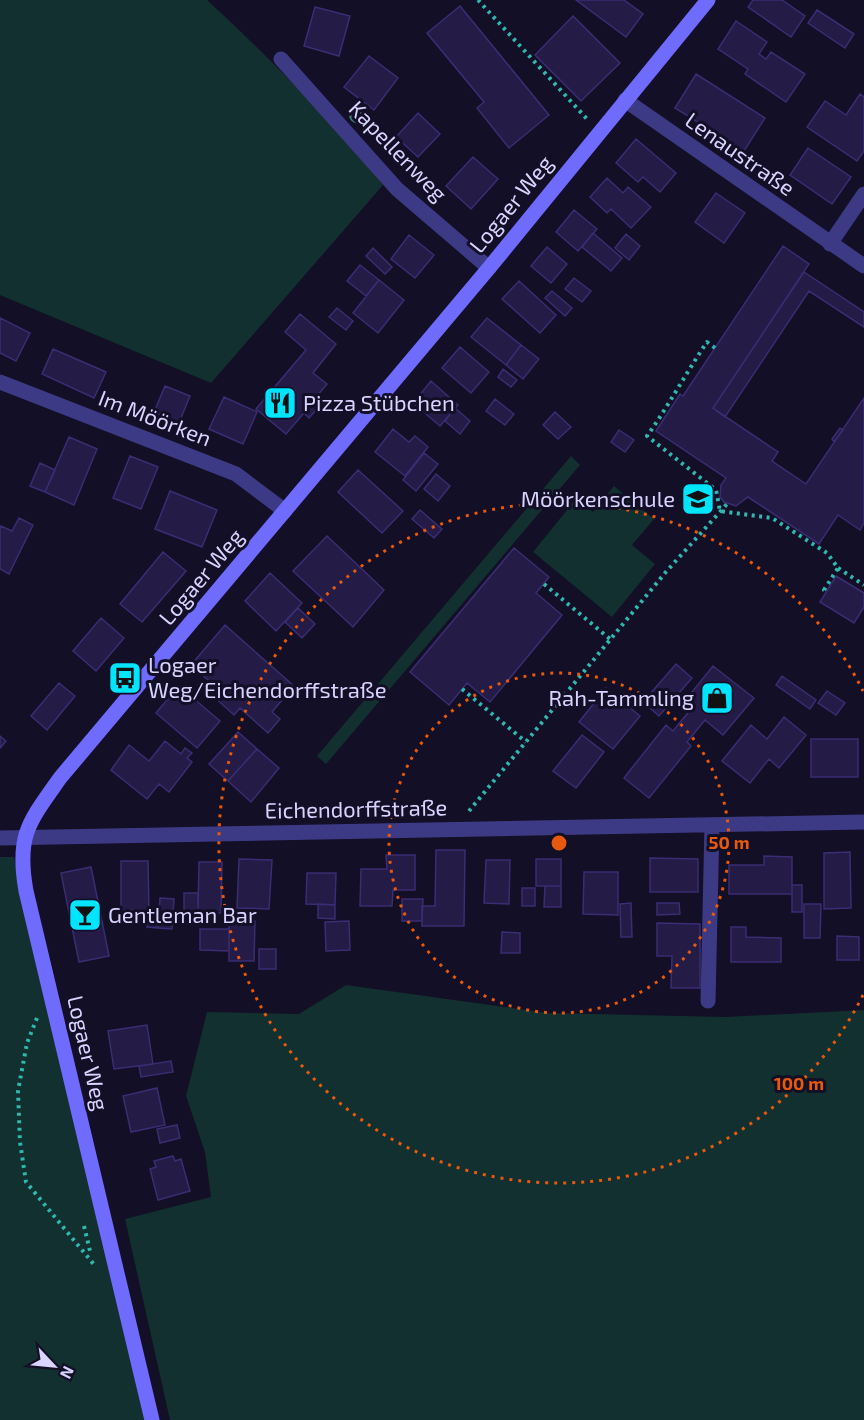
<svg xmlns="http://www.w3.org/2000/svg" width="864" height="1420" viewBox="0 0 864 1420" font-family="'Exo 2',sans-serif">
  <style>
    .green { fill: #12302f }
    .building { fill: #241b47; stroke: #3b2d73; stroke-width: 1.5 }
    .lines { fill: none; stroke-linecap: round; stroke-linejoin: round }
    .path { stroke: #2fb8b0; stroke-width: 4; stroke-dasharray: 3 4.5; stroke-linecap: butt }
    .street { stroke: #3d3a85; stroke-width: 15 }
    .secondary { stroke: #6f6bff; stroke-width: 15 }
    .tree { fill: #3d827b }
    .ring { fill: none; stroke: #e8590c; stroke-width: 3; stroke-dasharray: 3 6 }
    .labels { text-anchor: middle; stroke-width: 6; stroke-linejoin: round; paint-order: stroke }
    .street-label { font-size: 22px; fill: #d9d4ff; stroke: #130f26 }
    .poi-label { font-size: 22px; fill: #d9d4ff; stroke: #130f26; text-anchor: start }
    .centre { fill: #e8590c; stroke: #130f26; stroke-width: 3 }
    .ring-label { font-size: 18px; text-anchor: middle; font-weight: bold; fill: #e8590c; stroke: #130f26; stroke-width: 6; stroke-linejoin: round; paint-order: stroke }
  </style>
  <rect width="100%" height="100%" fill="#130f26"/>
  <path class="green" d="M0,0H207C270,58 329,118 383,185L211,383L0,295Z
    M571,456L580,465L326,764L317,756Z
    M614,486L654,519L632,545L655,564L612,617L533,552L576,499L593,512Z
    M0,857H14L145,1420H0Z
    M346,985L548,1013L725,1017L864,1010V1420H170L125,1219L211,1197L205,1152L186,1096L207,1012L299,1014Z"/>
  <path class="building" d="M576,0H624L643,14L626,37Z
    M753,0H782L805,16L791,37L748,7Z
    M460,6L549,115L509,148L477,108L484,102L427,33Z
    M315,7L350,16L339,56L304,46Z
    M817,10L854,34L845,48L808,23Z
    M573,16L620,63L581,101L535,55Z
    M736,21L767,42L759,54L766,59L771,52L805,74L786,102L745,74L748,69L718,49Z
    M369,56L398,78L374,110L344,87Z
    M696,74L765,118L744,151L675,108Z
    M860,94L864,97V151L857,161L807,127L825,101L846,115Z
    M418,113L440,134L418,157L396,137Z
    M636,139L676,173L660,192L643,177L638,182L616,163Z
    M808,148L851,177L832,204L790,175Z
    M473,157L498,179L471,209L446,186Z
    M607,178L623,193L628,187L651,207L631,228L611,209L607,213L590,197Z
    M716,193L745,213L724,243L695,222Z
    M574,210L597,229L578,251L556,232Z
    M593,233L622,258L611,271L582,247Z
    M626,234L640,246L629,260L615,248Z
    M409,235L434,255L415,278L391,259Z
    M783,246L809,264L713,408L778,452L772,461L806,484L864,398V523L860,530L838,515L819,544L748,497L736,506L724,502L720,497L721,485L726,478L656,431L680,394L683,396Z
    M547,247L567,264L551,283L531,266Z
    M373,248L392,267L385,274L366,256Z
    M360,265L379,280L366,296L347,281Z
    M804,272L864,312V327L809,291L725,417L713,408Z
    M574,278L591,291L582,302L565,289Z
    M379,280L404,300L378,333L353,313Z
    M519,281L556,315L540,333L502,299Z
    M552,291L572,308L565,316L545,298Z
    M337,308L353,321L346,330L329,317Z
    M300,314L336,344L313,373L327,384L311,403L317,409L309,418L304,413L286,434L256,409L306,350L285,332Z
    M0,318L30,333L16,361L0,353Z
    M487,318L521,345L506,365L471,337Z
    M521,345L539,359L523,379L506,365Z
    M460,347L489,372L471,393L442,368Z
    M53,349L106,372L94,398L42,374Z
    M503,369L517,380L511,387L498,377Z
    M431,381L458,405L440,426L413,403Z
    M165,386L190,396L179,423L154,412Z
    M224,397L257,412L243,444L209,429Z
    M495,399L514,414L505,425L486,411Z
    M455,408L470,421L460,434L445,421Z
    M555,412L571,427L558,439L543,425Z
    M840,428L843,430L834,442L832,439Z
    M393,429L409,442L415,436L428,447L405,476L375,452Z
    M619,430L634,440L625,452L611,442Z
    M69,437L97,449L74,505L45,492Z
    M424,453L438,464L416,491L403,480Z
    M130,456L158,467L141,509L113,498Z
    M40,463L55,470L45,492L30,486Z
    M358,470L403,511L382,533L338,492Z
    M436,474L450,486L438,501L424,489Z
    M170,491L217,510L202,547L155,529Z
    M420,510L442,529L434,538L412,519Z
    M19,518L33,525L9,574L0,569V529L1,526L12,531Z
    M327,536L384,590L353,627L293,571Z
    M514,548L549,577L536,593L562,615L490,702L467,683L449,705L410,672Z
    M163,552L186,571L142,622L120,604Z
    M270,573L302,603L276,631L245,601Z
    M836,576L864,593V607L854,623L820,602Z
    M298,608L315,624L302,638L285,622Z
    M101,618L124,638L96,671L73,651Z
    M225,625L294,686L272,712L280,719L268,733L240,708L234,715L211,694L216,687L191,665Z
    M676,664L692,678L659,716L643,702Z
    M713,666L754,698L723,735L705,720L687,742L691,746L649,798L624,778L666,725L673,731L691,709L684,702Z
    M782,676L816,700L810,709L776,685Z
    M59,683L75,696L47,730L31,716Z
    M179,686L220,721L197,748L156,713Z
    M606,688L640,716L613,749L579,722Z
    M827,691L845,703L836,715L818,703Z
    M784,717L806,735L779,768L769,759L750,783L722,761L751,725L767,739Z
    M238,732L257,749L228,781L209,764Z
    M582,735L604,752L576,788L553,771Z
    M0,736L6,741L0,748Z
    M811,739H858V777H811Z
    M165,741L181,754L185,748L192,753L187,758L192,762L169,792L159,784L147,799L111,770L129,745L149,761Z
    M257,749L279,768L251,802L228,781Z
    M436,850H465L464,926H422V906H435Z
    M850,852L851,908L824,909V853Z
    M386,855H415V890H393L392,906H360L361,869H387Z
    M764,856L792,857V894H729V865H764Z
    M650,858L698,859V892H650Z
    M239,859L272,860L269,909L237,908Z
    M536,859H561V886H536Z
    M486,860H510L509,904L484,903Z
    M121,861H148L149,910H121Z
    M199,862H222L221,913L198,912Z
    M91,867L109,956L79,962L61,873Z
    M584,872H618V915L583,914Z
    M307,873H336L335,905L306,904Z
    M792,885H802V912H792Z
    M545,886H561V907H544Z
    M522,888H535V906H522Z
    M184,893H198V912H184Z
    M160,898L174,899L172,929L158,928Z
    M402,899H423L422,921H402Z
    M631,903L632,937H621L620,904Z
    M657,903H679L680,914L657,915Z
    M318,904L335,905V919L318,918Z
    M804,904H821L820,938H804Z
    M149,910L159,911L158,928L147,927Z
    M229,921H255L254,961H229Z
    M349,921L350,950L326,951L325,922Z
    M657,923L700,924V988H671L672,956H657Z
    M731,927H746V937L781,938V962H731Z
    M200,929H229V951L200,950Z
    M502,932L520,933V953H501Z
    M837,936L859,937V960H837Z
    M259,949H276V969H259Z
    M147,1025L153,1064L114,1069L108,1031Z
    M171,1061L173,1072L141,1077L139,1066Z
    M157,1088L165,1125L131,1132L123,1096Z
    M177,1125L180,1138L160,1143L157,1129Z
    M173,1156L175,1161L181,1159L190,1191L158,1200L150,1169L156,1167L154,1161Z"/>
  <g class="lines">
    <path class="path" d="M478,0L587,119
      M715,348L707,342C686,373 669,405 647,436L716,490L720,511L772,518L827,553L838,568L824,590L826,591
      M838,568L864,585
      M544,584L610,639
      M462,689L526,742
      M469,811L665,573L727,504
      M37,1018L27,1043L18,1091L20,1142L26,1182L96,1267
      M84,1226L90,1251"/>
    <path class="street" d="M281,59L397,189L489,268
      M625,100L864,266
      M830,244L864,194
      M0,382L236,474L285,511
      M0,838L864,822
      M708,1001L712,825"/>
    <path class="secondary" d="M152,1420L26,891C16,835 29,822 60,778L489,268L708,0"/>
  </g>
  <circle class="tree" cx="357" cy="115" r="8"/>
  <g class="ring">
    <circle cx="559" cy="843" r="170"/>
    <path d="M863 995A340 340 0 1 1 863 691"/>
  </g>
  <defs>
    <g id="restaurant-square" transform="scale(1.725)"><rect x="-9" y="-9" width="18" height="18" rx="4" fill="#00e5ff" stroke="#130f26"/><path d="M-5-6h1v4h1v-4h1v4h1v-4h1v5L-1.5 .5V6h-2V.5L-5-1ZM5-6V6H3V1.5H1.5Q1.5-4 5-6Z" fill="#111"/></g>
    <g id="school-square" transform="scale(1.725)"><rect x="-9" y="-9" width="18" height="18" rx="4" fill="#00e5ff" stroke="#130f26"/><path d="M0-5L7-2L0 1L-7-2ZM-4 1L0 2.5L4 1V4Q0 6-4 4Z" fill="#111"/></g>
    <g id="bus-square" transform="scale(1.725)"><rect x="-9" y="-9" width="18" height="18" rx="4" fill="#00e5ff" stroke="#130f26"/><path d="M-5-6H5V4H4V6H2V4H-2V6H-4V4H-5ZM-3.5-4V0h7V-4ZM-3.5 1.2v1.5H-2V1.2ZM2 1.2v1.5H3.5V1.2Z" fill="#111"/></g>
    <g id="shop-square" transform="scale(1.725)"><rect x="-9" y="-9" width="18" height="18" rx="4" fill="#00e5ff" stroke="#130f26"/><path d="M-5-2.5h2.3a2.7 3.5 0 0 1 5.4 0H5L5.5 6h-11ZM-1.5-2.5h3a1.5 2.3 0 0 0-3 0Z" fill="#111"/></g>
    <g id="bar-square" transform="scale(1.725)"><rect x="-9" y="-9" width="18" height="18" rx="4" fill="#00e5ff" stroke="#130f26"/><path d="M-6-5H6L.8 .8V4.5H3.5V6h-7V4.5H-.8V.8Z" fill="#111"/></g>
  </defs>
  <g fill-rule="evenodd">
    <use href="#restaurant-square" x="280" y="403"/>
    <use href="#school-square" x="698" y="499"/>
    <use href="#bus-square" x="125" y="678"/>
    <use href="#shop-square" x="717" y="698"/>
    <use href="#bar-square" x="85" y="915"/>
  </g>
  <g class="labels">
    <g class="street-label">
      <text transform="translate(398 151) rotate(46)" y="8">Kapellenweg</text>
      <text transform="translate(740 154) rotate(35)" y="8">Lenaustraße</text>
      <text transform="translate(511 204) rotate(-51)" y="8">Logaer Weg</text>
      <text transform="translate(155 418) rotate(21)" y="8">Im Möörken</text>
      <text transform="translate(201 577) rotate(-50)" y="8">Logaer Weg</text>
      <text transform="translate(356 809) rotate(-1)" y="8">Eichendorffstraße</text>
      <text transform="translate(88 1053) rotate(77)" y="8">Logaer Weg</text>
    </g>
    <g class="poi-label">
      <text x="303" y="411">Pizza Stübchen</text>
      <text x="675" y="507" text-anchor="end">Möörkenschule</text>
      <text x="148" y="673">Logaer<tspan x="148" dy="25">Weg/Eichendorffstraße</tspan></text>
      <text x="694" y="706" text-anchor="end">Rah-Tammling</text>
      <text x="108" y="923">Gentleman Bar</text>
    </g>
  </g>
  <circle cx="559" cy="843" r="9" class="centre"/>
  <g class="ring-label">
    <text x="729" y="849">50 m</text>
    <text x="799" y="1090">100 m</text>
  </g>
  <g transform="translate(54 1366) rotate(116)" stroke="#130f26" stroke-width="4.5" paint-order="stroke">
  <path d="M0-4.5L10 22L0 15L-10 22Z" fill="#d9d4ff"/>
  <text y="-9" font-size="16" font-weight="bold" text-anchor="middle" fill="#d9d4ff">N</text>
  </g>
</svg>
